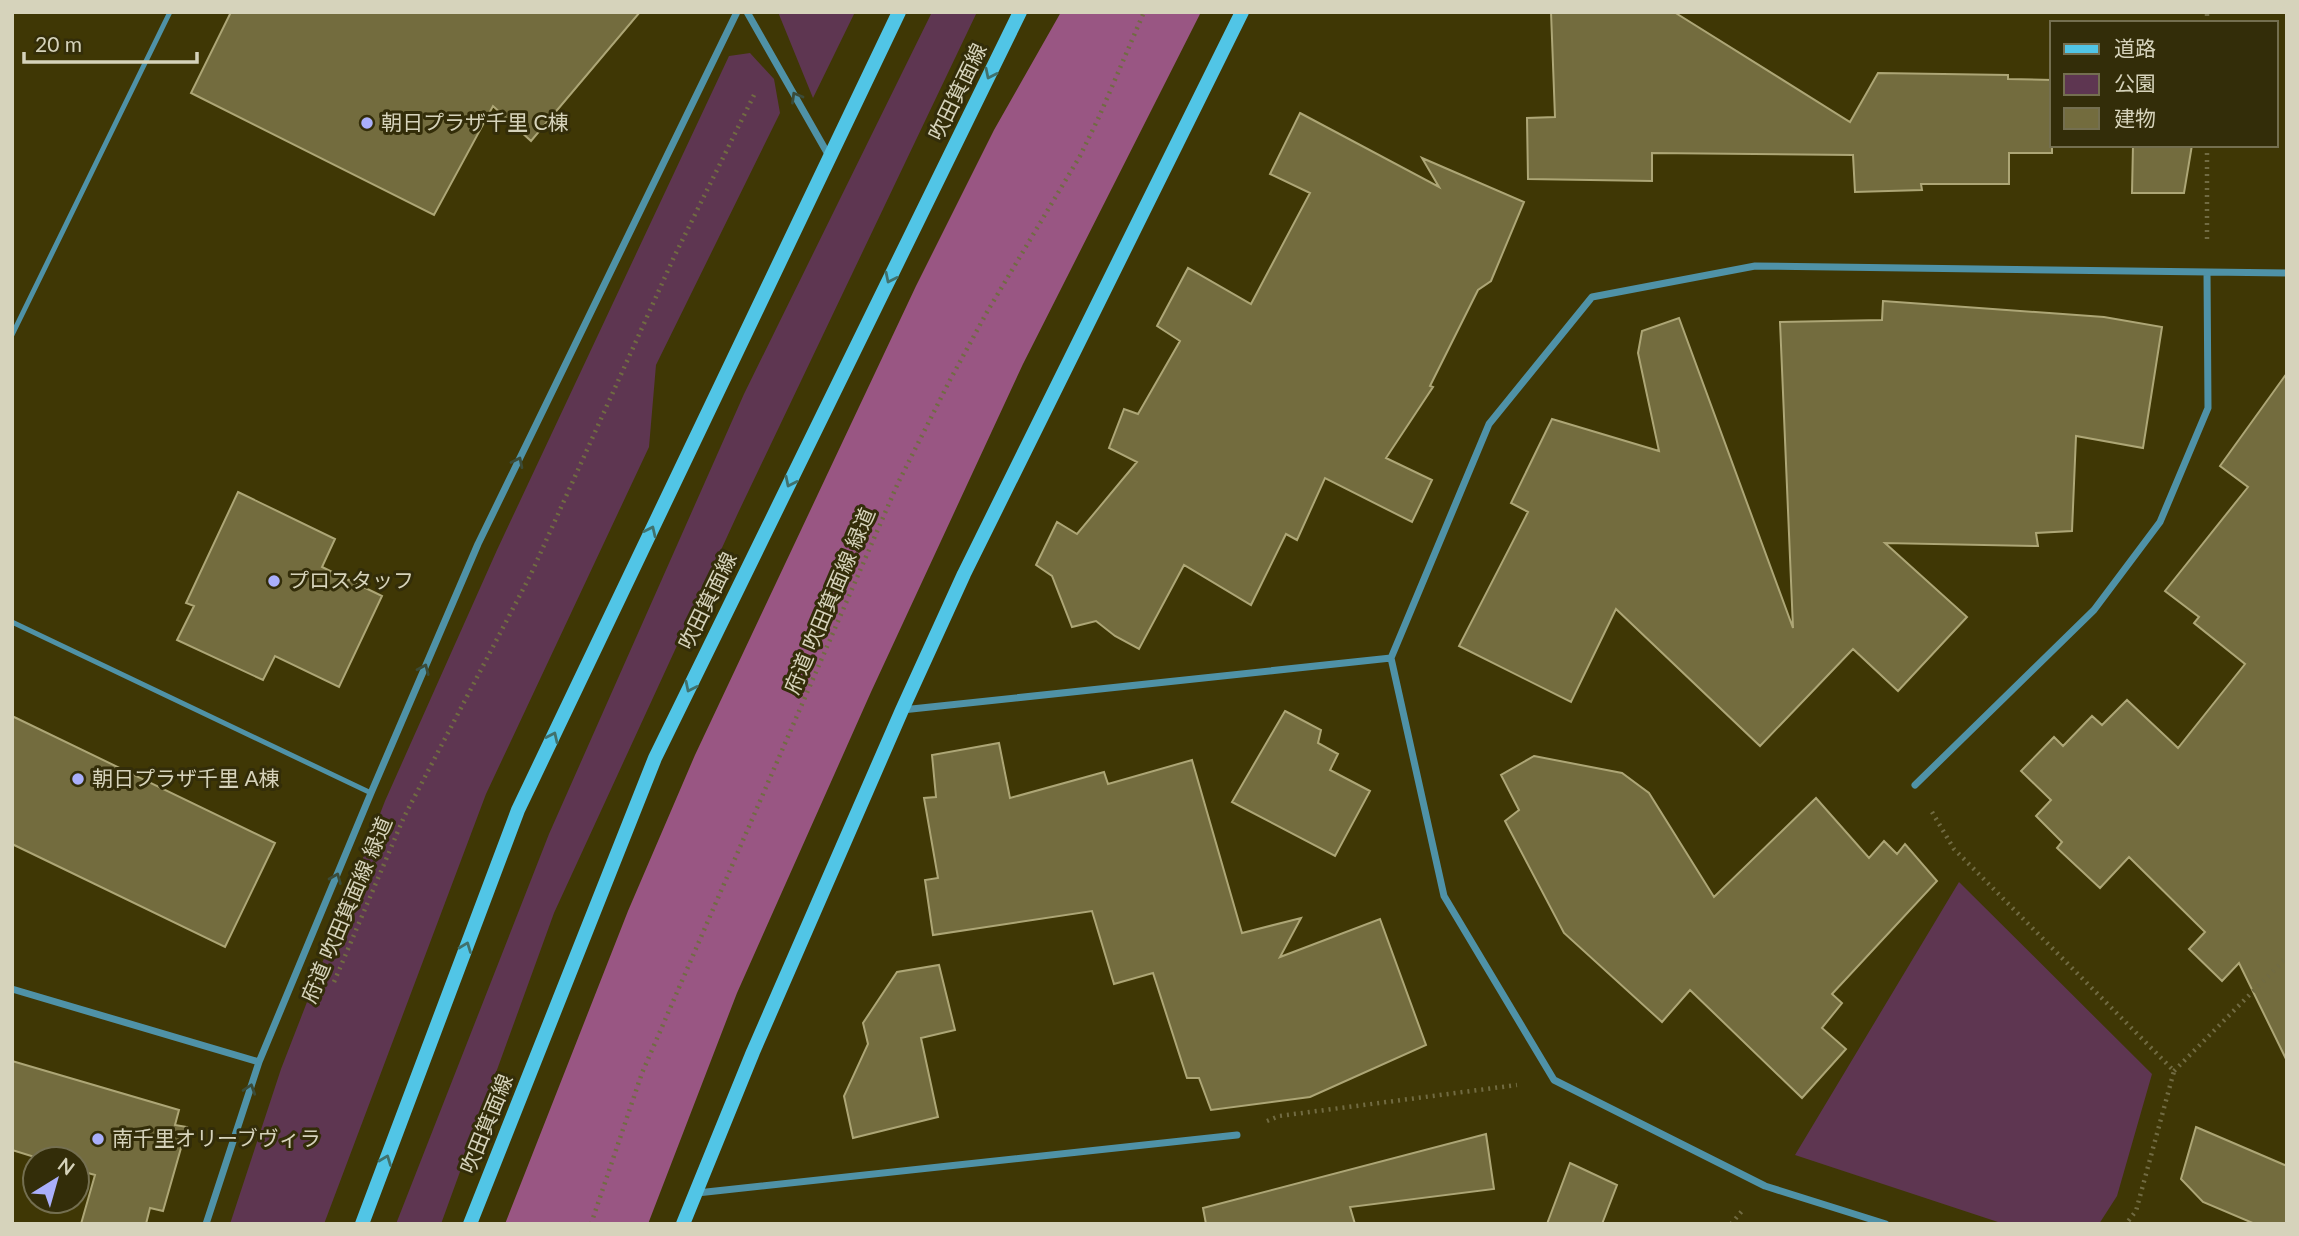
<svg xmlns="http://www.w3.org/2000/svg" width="2299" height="1236" viewBox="0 0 2299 1236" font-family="Lato,'Noto Sans JP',sans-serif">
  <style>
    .green { fill: #5e3651 }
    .forest { fill: #995683 }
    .building { fill: #736c3e; stroke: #ada676; stroke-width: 2 }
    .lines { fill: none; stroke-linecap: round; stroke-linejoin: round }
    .path { stroke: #716b42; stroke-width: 4.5; stroke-dasharray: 2 5; stroke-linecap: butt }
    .lane { stroke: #4f92a7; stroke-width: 5 }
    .street { stroke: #4f92a7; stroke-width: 7 }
    .secondary { stroke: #51c5e6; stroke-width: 14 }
    .oneway { stroke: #40716c }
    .oneway2 { stroke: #3b4b38 }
    .poi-dot { fill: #aaaffb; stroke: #332d09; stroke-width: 2.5 }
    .labels { text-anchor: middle; stroke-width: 6; stroke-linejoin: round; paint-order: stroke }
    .street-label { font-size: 21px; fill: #d6d3bb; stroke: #332d09 }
    .poi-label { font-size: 21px; fill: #d6d3bb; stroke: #332d09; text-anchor: start }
  </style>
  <rect width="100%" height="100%" fill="#3f3705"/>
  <path class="green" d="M778,12H855L813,98Z
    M932,12H977L738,513L554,913L441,1224H396L549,834L744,394Z
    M750,53L774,79L780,113L656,365L649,447L486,794L324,1224H230L281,1069L385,801L497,550L729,56Z
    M1959,882L2152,1074L2117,1196L2099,1224H2004L1795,1155Z"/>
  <path class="forest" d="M1061,12H1201L1023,364L871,692L737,993L648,1224H505L628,911L695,755L916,286L994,130Z"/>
  <path class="building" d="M231,12H640L531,141L493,106L434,215L191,93Z
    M1551,12H1674L1850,122L1878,73L2008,75V79L2052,80V153H2009V184H1921L1922,190L1855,192L1853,155L1652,153V181L1528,179L1527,118L1555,117Z
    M1300,113L1439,187L1422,158L1524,202L1491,281L1478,290L1430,386L1433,387L1386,458L1432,480L1412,522L1325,478L1297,540L1286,534L1251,605L1184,565L1139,649L1115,636L1096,621L1072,627L1052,576L1036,565L1057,522L1077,534L1137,462L1109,448L1124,409L1138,414L1180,341L1157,326L1188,268L1251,304L1310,193L1270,174Z
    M2133,145H2192L2184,193H2132Z
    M1883,301L2104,317L2162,327L2143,448L2076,436L2072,531L2036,533L2038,546L1885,543L1967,617L1898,691L1853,649L1760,746L1616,609L1571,702L1459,646L1528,512L1511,503L1552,419L1659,451L1638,353L1642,331L1679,318L1793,628L1780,322L1882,320Z
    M2287,373V1061L2239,963L2222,981L2189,949L2205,932L2129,857L2100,888L2057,848L2062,842L2036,816L2051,800L2021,771L2054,737L2063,746L2092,716L2102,725L2127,700L2178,748L2245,664L2194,623L2199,617L2165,591L2248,487L2220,466Z
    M238,492L335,539L322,567L382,596L339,687L275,656L263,680L177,640L194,606L186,603Z
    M1285,711L1321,730L1318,743L1338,754L1330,770L1370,791L1335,856L1232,802Z
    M12,716L275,843L225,947L12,844Z
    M999,743L1010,798L1104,772L1108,784L1192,760L1242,933L1301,918L1280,957L1380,919L1426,1045L1310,1097L1211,1110L1199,1078H1187L1153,973L1114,984L1092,911L933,935L925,880L938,878L924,798L936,797L932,755Z
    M1534,756L1622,773L1649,793L1714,897L1816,798L1869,858L1884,841L1897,854L1905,844L1937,881L1832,994L1842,1003L1822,1028L1846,1049L1802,1098L1690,990L1662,1022L1564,933L1505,821L1519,810L1501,775Z
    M939,965L955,1030L921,1038L938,1117L853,1138L844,1096L868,1044L863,1023L897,972Z
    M12,1061L179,1110L175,1125L187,1127L163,1211L150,1208L146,1224H81L95,1175L77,1170V1159H41L12,1150Z
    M2196,1127L2287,1166V1224H2255L2203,1202L2181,1179Z
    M1486,1134L1494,1189L1350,1207L1355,1224H1206L1203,1208Z
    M1570,1163L1617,1185L1602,1224H1547Z"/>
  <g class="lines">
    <path class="path" d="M2207,23V12
      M2207,239V145
      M1932,812L1954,849L2174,1071L2136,1211L2126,1224
      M334,982L404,817L531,574L674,257L754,95
      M2174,1071L2287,957
      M1267,1121L1279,1116L1517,1085
      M591,1224L642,1073L898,483L950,380L987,312L1080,156L1099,117L1144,12
      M1731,1224L1742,1211"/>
    <path class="lane" d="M12,335L170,12
      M12,622L371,793"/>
    <path class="street" d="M747,12L829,156
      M902,710L1391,658
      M1915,785L2094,610L2160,522L2208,408L2207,272
      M12,989L259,1062
      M697,1193L1237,1135
      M206,1224L259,1062L371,793L478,544L737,12
      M1886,1224L1765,1186L1554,1080L1444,896L1391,658L1489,424L1592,297L1755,266L2287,273"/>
    <path class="secondary" d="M362,1224L518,810L899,12
      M470,1224L655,758L1020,12
      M683,1224L753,1052L902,710L964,574L1242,12"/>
  </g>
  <defs><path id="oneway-chevron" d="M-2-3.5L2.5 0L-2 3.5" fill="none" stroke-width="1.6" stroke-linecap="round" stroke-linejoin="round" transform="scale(1.75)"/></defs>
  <g class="oneway">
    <use href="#oneway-chevron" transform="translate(990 74) rotate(116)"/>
    <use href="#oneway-chevron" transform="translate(890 278) rotate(116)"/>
    <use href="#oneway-chevron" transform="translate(790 482) rotate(116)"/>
    <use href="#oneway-chevron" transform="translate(651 531) rotate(-65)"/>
    <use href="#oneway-chevron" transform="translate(690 687) rotate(116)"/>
    <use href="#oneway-chevron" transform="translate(553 737) rotate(-65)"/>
    <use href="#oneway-chevron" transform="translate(466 947) rotate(-69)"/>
    <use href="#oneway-chevron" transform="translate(386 1160) rotate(-69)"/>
  </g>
  <g class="oneway2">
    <use href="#oneway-chevron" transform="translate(796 97) rotate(-120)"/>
    <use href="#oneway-chevron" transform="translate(518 462) rotate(-64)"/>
    <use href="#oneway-chevron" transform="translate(424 669) rotate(-67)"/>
    <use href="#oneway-chevron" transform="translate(336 878) rotate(-68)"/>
    <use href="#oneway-chevron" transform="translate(250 1089) rotate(-72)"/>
  </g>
  <g class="poi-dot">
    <circle cx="367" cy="123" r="7"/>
    <circle cx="274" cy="581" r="7"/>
    <circle cx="78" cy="779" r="7"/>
    <circle cx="98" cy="1139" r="7"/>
  </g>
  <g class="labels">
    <g class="street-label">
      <text transform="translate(958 92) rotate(-64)" y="7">吹田箕面線</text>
      <text transform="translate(708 601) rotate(-64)" y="7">吹田箕面線</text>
      <text transform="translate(830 601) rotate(-67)" y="7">府道 吹田箕面線 緑道</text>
      <text transform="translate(347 910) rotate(-67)" y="7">府道 吹田箕面線 緑道</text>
      <text transform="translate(487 1124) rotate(-68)" y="7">吹田箕面線</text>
    </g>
    <g class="poi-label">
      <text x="381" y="130">朝日プラザ千里 C棟</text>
      <text x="288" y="588">プロスタッフ</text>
      <text x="92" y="786">朝日プラザ千里 A棟</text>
      <text x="112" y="1146">南千里オリーブヴィラ</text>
    </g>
  </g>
  <rect width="2299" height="1236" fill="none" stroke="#d6d3bb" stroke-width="28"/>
  <rect x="2050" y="21" width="228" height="126" fill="#332d09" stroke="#746f50" stroke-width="2"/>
  <rect x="2064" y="44" width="35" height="10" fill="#51c5e6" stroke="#746f50" stroke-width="2"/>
  <text x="2114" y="56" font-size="21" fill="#d6d3bb">道路</text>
  <rect x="2064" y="74" width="35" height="21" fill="#5e3651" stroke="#746f50" stroke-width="2"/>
  <text x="2114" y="91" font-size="21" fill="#d6d3bb">公園</text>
  <rect x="2064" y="108" width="35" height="21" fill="#736c3e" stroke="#746f50" stroke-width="2"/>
  <text x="2114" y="126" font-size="21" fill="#d6d3bb">建物</text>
  <g transform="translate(56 1180) rotate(37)"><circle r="33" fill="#332d09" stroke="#746f50" stroke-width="2"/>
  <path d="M0-5L12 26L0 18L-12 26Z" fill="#aaaffb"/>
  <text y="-10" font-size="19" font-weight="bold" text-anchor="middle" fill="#d6d3bb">N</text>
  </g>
  <path d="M24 52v10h173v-10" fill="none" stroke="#d6d3bb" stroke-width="3.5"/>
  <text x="35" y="52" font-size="21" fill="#d6d3bb" stroke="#332d09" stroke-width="5" paint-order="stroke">20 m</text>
</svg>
